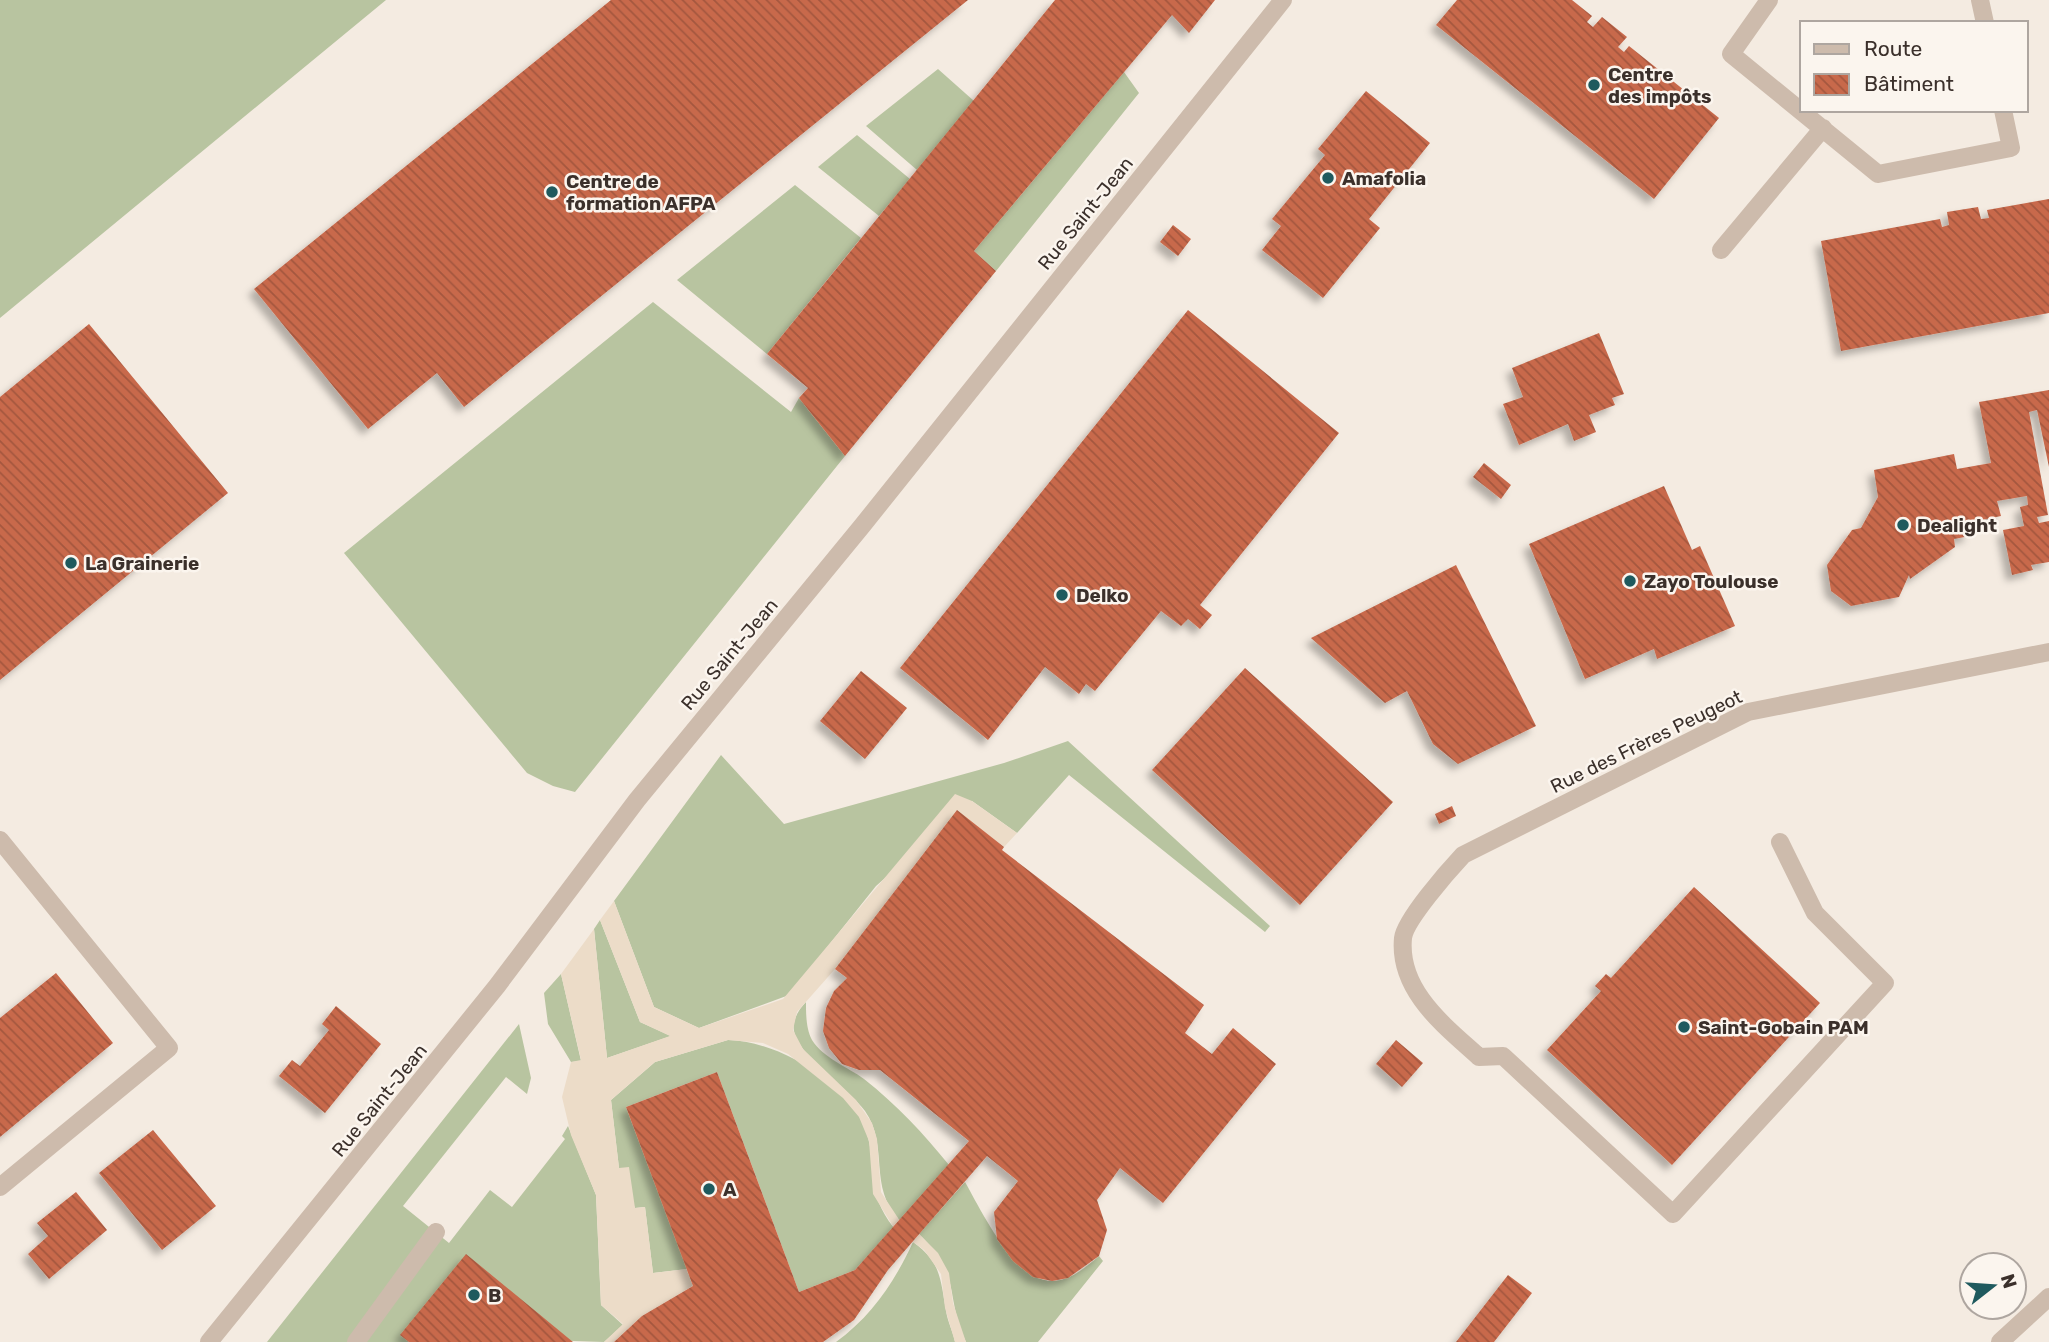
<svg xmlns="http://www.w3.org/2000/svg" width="2049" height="1342" viewBox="0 0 2049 1342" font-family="Rubik,sans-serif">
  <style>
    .grass { fill: #b8c4a0 }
    .plaza { fill: #ecdcc8 }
    .building { fill: url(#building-back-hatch); filter: url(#shadow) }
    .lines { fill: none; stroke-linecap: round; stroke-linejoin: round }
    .minor { stroke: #cdbbac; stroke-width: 18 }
    .poi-dot { fill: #1f5a5e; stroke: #fbf5ee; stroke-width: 2.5 }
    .labels { text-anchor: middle; stroke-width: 5; stroke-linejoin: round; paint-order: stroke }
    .poi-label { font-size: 19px; font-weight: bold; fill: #3b302b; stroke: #fbf5ee; text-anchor: start }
    .street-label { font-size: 19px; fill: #3b302b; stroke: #fbf5ee }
  </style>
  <defs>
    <pattern id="building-back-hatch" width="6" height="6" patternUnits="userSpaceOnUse" patternTransform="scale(1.75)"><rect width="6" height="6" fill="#c8694b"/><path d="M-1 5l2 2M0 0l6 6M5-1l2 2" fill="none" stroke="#a4573f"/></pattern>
    <filter id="shadow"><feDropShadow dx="-6" dy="6" stdDeviation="3.5" flood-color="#0004"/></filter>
  </defs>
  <rect width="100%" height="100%" fill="#f4ebe1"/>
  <path class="grass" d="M0,0H386L0,318Z
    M938,69L974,101L917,170L866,126Z
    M1124,72L1139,93L996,271L974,251Z
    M857,135L910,179L879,216L818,167Z
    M795,185L861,238L767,354L677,280Z
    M653,302L791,412L799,398L845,456L575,792L553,786L527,773L344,553Z
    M1068,741L1270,926L1265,932L1069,775L1017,833L972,801L876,886L789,995L699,1028L654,1007L614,901L721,755L784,824L1004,763Z
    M600,920L640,1022L671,1036L607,1058L594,929Z
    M561,974L581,1061L571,1062L548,1024L544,993Z
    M806,1002C806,1014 806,1029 812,1040C823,1058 848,1067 864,1079C897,1105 923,1133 949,1165L900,1221C867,1186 890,1147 865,1111C849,1089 798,1056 794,1031C792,1020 799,1009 806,1002Z
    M519,1024L531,1078L527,1094L506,1077L403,1206L449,1243L490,1190L512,1207L565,1139L562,1136L568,1126L596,1195L601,1305L623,1325L604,1342L401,1335L409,1342H267Z
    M728,1040C777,1041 849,1082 866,1131C879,1171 864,1189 894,1228L855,1270L799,1292L717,1072L626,1107L687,1269L653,1273L645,1207L635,1208L619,1168L611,1100L655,1062Z
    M965,1182C981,1210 1014,1280 1051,1281C1070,1281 1085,1268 1099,1256L1103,1261L1038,1342H966C944,1295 963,1277 919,1234Z
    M913,1242C941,1262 940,1278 946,1310C947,1321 953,1331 955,1342H836C872,1316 895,1281 913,1242Z"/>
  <path class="plaza" d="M955,794L972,801L1017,833L1004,847L957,811L835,969L797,1012L793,1030L803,1049L856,1100L872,1123L877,1139L881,1192L900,1221L894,1228L873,1194L869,1141L859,1117L843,1098L788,1054L763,1043L728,1040L655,1062L611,1100L619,1168L629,1167L635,1208L645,1207L653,1273L687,1269L693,1286L642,1316L614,1342H604L623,1324L601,1305L596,1195L571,1135L562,1097L571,1062L581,1060L561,974L594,929L607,1058L670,1036L640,1022L600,920L614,901L654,1007L699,1028L783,999Z
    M919,1234L938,1253L949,1273L953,1303L966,1342H955L945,1308L941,1274L924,1250L913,1242Z"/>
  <path class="building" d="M611,0H968L464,407L437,373L368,429L254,289Z
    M1055,0H1215L1189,33L1172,15L974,251L996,271L845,456L799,398L808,388L767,354Z
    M1457,0H1572L1592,16L1587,22L1593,27L1602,17L1627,37L1618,47L1624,52L1629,46L1719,118L1654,199L1436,25Z
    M1366,91L1430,143L1369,219L1380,228L1323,298L1262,250L1281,226L1272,219L1325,155L1318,149Z
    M2049,199V313L1841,351L1821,241L1940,219L1942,227L1949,225L1947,212L1978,207L1981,219L1989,218L1987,210Z
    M1173,225L1191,239L1178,256L1160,242Z
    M1188,310L1339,433L1200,605L1212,615L1200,629L1188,619L1181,626L1161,611L1095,691L1086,684L1079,694L1045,667L988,740L900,668Z
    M89,324L228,493L0,680V397Z
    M1599,333L1624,394L1612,398L1615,405L1589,415L1596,432L1574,441L1568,424L1519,445L1503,404L1523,397L1512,368Z
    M2049,390V467L2037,410L2029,412L2048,515L2037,517L2039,523L2049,521V562L2031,565L2033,570L2012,575L2003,530L2024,526L2020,507L2028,505L2027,496L1997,501L2001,516L1967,523L1970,536L1954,539L1955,547L1910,579L1909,575L1899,597L1851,606L1831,591L1827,565L1852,530L1861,528L1878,497L1874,470L1954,454L1957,469L1991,463L1979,402Z
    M1484,463L1511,485L1501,499L1473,477Z
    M1664,486L1692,550L1700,546L1735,626L1657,659L1654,649L1585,679L1529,544Z
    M1456,565L1536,726L1458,764L1433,744L1407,691L1385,703L1311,638Z
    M1245,668L1393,802L1300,905L1152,770Z
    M861,671L907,708L865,759L820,721Z
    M1452,806L1456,816L1439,824L1435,814Z
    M957,810L1004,847L1002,850L1204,1005L1185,1033L1212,1054L1233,1028L1276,1064L1163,1203L1120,1168L1097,1200L1107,1230L1099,1256L1068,1278L1052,1281L1033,1277L1013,1261L997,1239L994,1212L1018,1181L987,1156L888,1270L854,1320L823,1342H614L642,1316L693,1286L626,1107L717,1072L799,1292L855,1270L969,1141L880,1070H859L842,1064L829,1048L823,1031L826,1008L834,991L847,978L835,969Z
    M1694,887L1820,1003L1672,1165L1547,1050L1601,991L1595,986L1606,974L1611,978Z
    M56,973L113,1043L0,1137V1018Z
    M336,1006L381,1044L325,1113L279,1076L292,1060L300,1066L329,1030L322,1024Z
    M1396,1040L1423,1063L1402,1087L1376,1064Z
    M153,1130L216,1206L162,1250L99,1173Z
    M76,1192L107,1230L49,1279L28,1254L48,1236L37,1223Z
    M466,1254L573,1342H409L400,1335Z
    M1508,1275L1532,1293L1494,1342H1456Z"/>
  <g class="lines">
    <path class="minor" d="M1769,0L1731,54L1878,174L2011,148L2003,110
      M1980,0L1985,23
      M1721,250L1823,128
      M0,840L169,1048L0,1187
      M1780,842L1815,913L1885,983L1673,1214L1503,1056L1479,1057C1445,1026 1398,991 1403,938C1405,920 1449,870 1463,855L1748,712L2049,652
      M209,1342L497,986L637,800L862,526L1283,0
      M356,1342L436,1232
      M2000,1342L2049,1297"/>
  </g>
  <g class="poi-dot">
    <circle cx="1594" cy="85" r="7"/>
    <circle cx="1328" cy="178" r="7"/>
    <circle cx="552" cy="192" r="7"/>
    <circle cx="1903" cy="525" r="7"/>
    <circle cx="71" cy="563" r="7"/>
    <circle cx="1630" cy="581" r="7"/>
    <circle cx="1062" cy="595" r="7"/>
    <circle cx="1684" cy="1027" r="7"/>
    <circle cx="709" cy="1189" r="7"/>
    <circle cx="474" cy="1295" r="7"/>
  </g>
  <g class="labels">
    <g class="poi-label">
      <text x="1608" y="81">Centre<tspan x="1608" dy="22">des impôts</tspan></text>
      <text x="1342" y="185">Amafolia</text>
      <text x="566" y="188">Centre de<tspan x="566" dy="22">formation AFPA</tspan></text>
      <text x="1917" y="532">Dealight</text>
      <text x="85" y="570">La Grainerie</text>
      <text x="1644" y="588">Zayo Toulouse</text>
      <text x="1076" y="602">Delko</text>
      <text x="1698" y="1034">Saint-Gobain PAM</text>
      <text x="723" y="1196">A</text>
      <text x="488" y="1302">B</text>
    </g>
    <g class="street-label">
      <text transform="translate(1085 213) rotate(-51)" y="7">Rue Saint-Jean</text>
      <text transform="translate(729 654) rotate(-50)" y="7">Rue Saint-Jean</text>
      <text transform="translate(1646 741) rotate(-26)" y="7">Rue des Frères Peugeot</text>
      <text transform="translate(379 1100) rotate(-51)" y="7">Rue Saint-Jean</text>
    </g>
  </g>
  <rect x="1800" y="21" width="228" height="91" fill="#fbf5ee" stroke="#aea6a0" stroke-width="2"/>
  <rect x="1814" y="44" width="35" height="10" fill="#cdbbac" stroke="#aea6a0" stroke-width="2"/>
  <text x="1864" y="56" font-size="21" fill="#3b302b">Route</text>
  <rect x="1814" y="74" width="35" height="21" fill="url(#building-back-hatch)" stroke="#aea6a0" stroke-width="2"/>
  <text x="1864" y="91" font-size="21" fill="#3b302b">Bâtiment</text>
  <g transform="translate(1993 1286) rotate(73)"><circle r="33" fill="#fbf5ee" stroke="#aea6a0" stroke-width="2"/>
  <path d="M0-5L12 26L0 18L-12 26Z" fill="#1f5a5e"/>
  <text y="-10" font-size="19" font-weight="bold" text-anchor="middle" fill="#3b302b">N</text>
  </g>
</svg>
